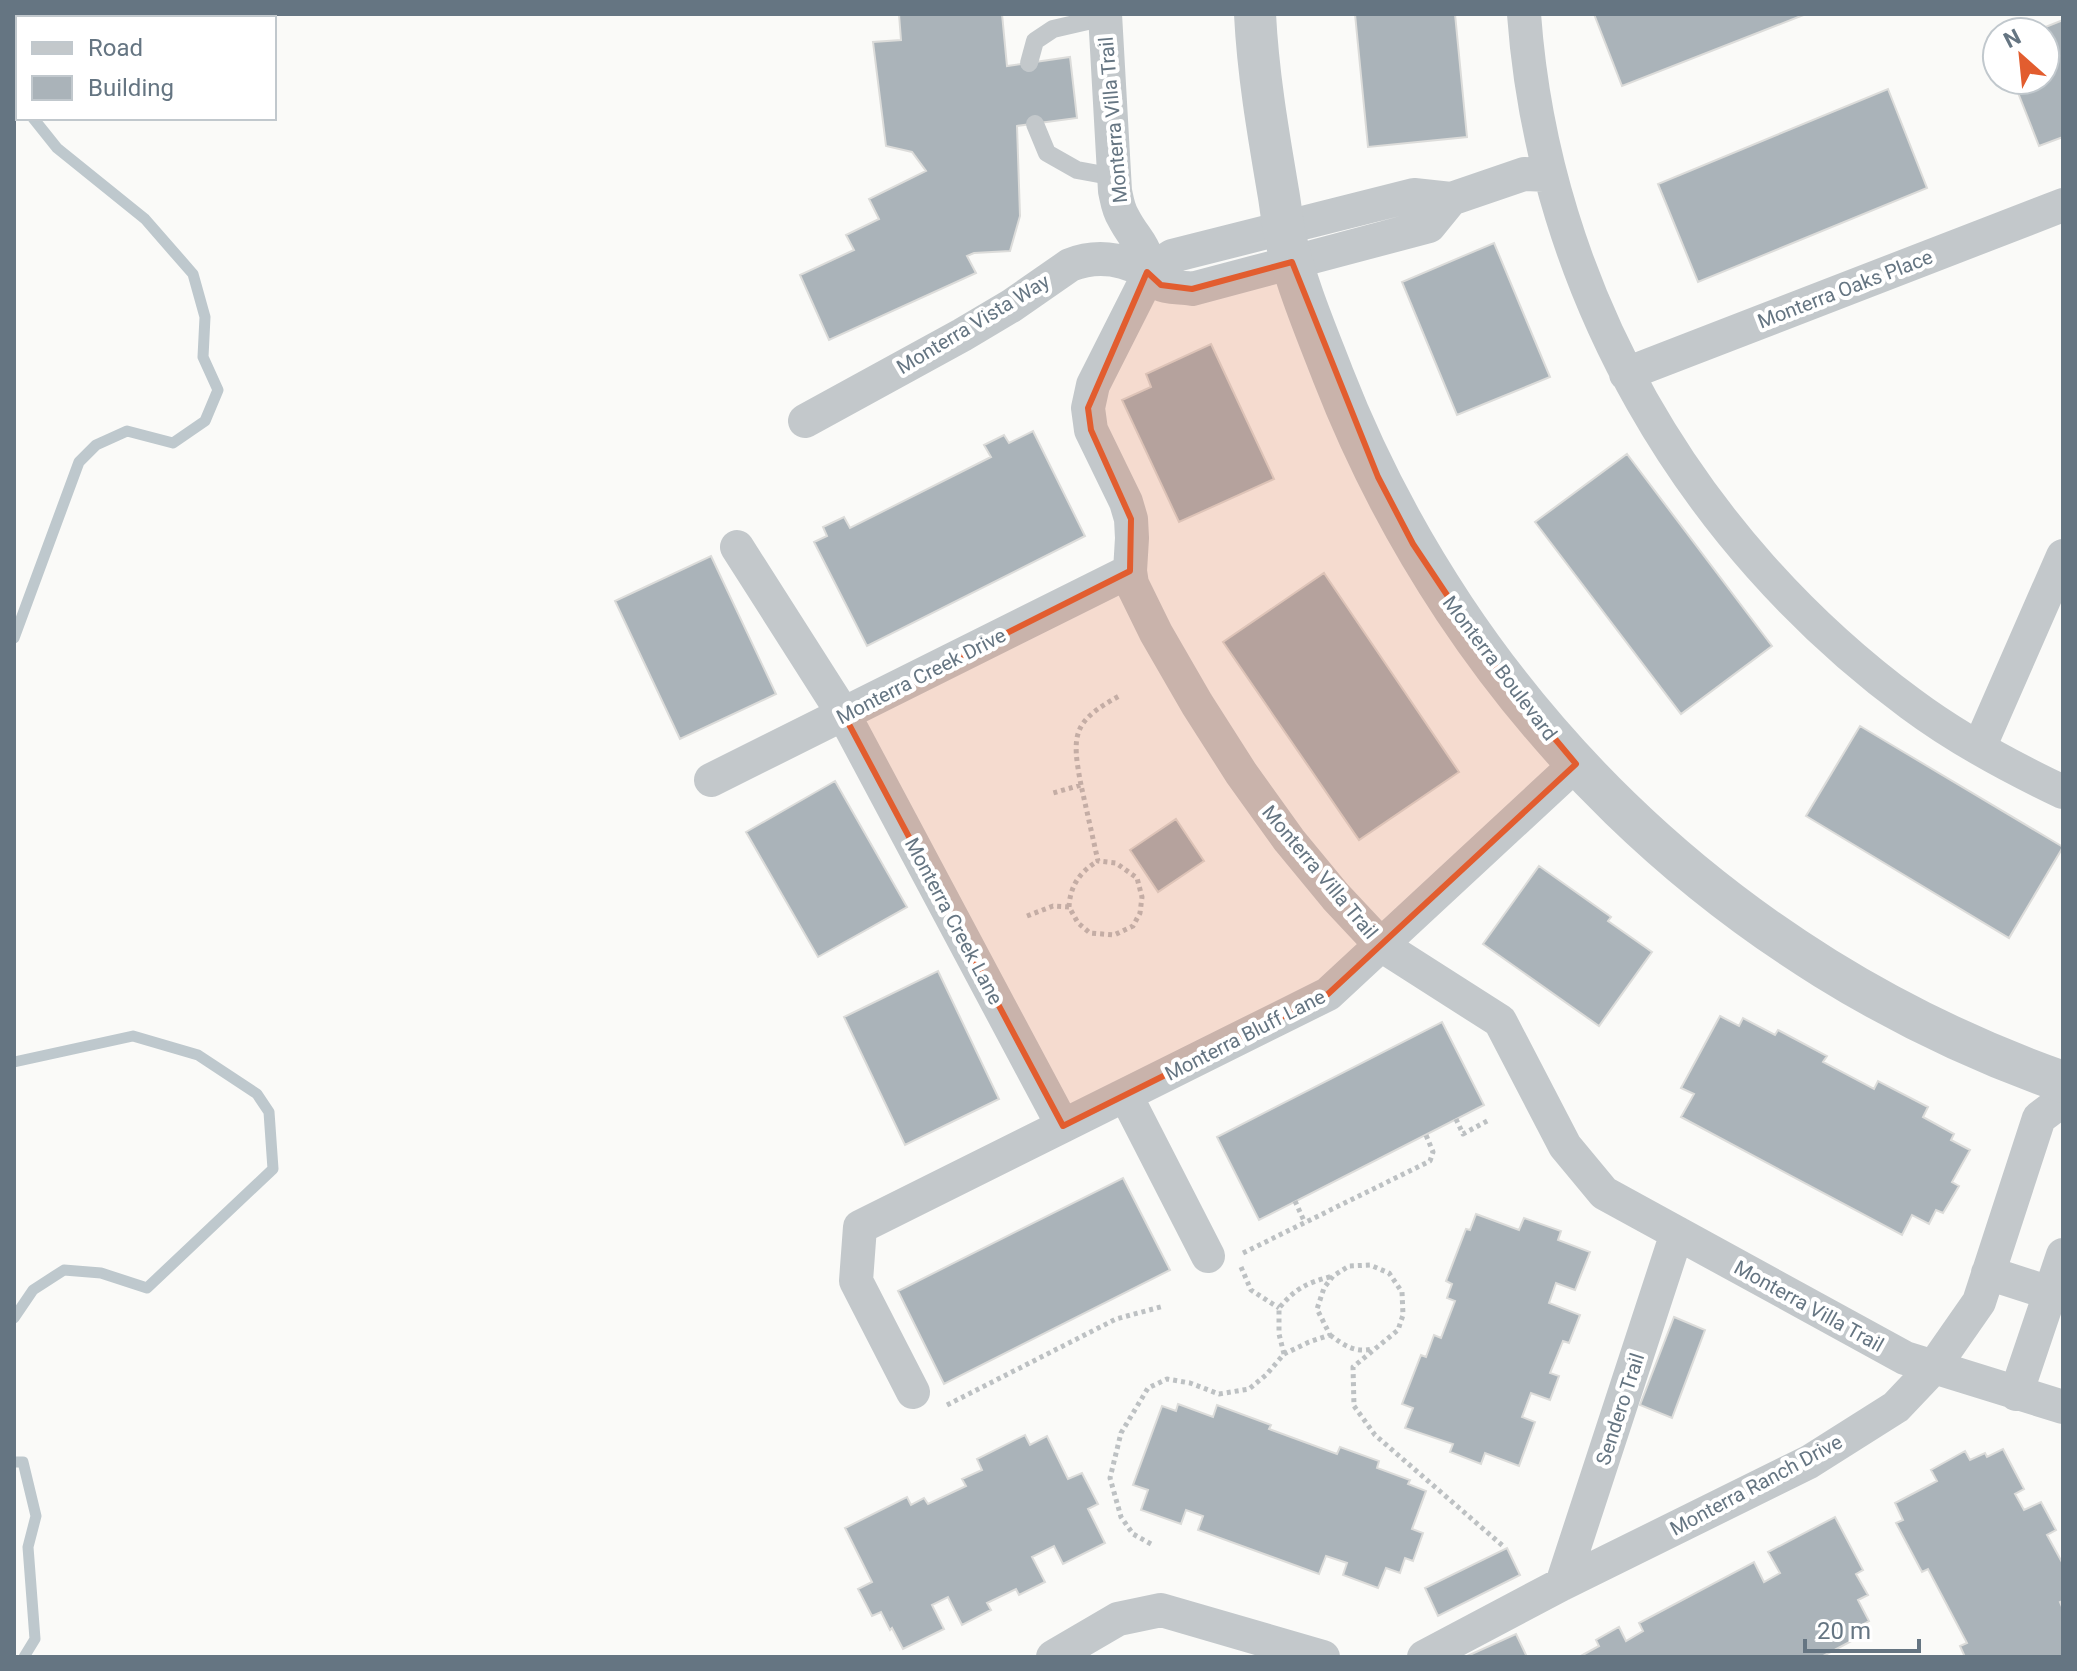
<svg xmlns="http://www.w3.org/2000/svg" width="2077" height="1671" viewBox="0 0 2077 1671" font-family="Roboto,sans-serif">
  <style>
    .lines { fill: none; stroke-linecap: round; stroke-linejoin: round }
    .stream { stroke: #bec8cd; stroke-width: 11 }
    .building { fill: #aab3b9; stroke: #dcdcda; stroke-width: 2 }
    .path { stroke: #bdc1c3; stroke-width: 5; stroke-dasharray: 4 4; stroke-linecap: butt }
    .service { stroke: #c3c8cb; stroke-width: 18 }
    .minor { stroke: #c3c8cb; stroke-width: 34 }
    .tertiary { stroke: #c3c8cb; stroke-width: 42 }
    .marked { fill: #e25d2f; fill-opacity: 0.2; stroke: #e25d2f; stroke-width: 6; stroke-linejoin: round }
    .labels { text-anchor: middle; stroke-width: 8; stroke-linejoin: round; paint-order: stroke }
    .street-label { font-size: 20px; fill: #657582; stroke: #fff }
  </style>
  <rect width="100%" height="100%" fill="#fafaf8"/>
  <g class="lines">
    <path class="stream" d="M14,92L18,98
      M14,638L79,462L96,445L127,431L173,443L205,421L218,390L203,357L205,317L193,274L145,219L57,148L33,118
      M14,1062L133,1036L198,1055L257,1094L269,1112L273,1169L147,1288L101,1273L64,1270L33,1290L14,1318
      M14,1462H23L36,1516L28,1547L35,1639L24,1657"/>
  </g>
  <path class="building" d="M899,14H1002L1007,66L1070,57L1077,118L1017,126L1020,216L1010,251L974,253L967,256L976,273L829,340L800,275L854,250L846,235L879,219L869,199L926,171L912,152L886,146L873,42L901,40Z
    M1355,14H1455L1467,137L1368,147Z
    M1594,14H1806L1622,86Z
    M2063,20V137L2039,146L2013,80H2045V32H2033Z
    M1888,89L1927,188L1698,282L1658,184Z
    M1494,243L1550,377L1457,415L1402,282Z
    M1211,344L1274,479L1179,522L1122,400L1151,387L1146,374Z
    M1033,431L1085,536L867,646L814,542L827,536L823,527L844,517L850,528L991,457L984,445L1004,435L1009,443Z
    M1627,454L1772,646L1681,714L1535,522Z
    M711,556L776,694L680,739L615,601Z
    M1324,573L1459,772L1359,840L1223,642Z
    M1860,726L2063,847L2009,938L1806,816Z
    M835,781L907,907L818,957L746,832Z
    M1176,819L1204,861L1158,892L1130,850Z
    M1539,866L1611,917L1608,921L1652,952L1599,1026L1483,944Z
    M938,971L999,1099L905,1145L844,1017Z
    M1720,1016L1739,1026L1743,1018L1775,1035L1778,1030L1827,1056L1823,1062L1874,1089L1878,1081L1928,1107L1923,1117L1954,1134L1951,1140L1970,1150L1952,1182L1959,1186L1943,1213L1936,1210L1929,1224L1912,1215L1902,1235L1681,1117L1694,1094L1681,1088Z
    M1442,1022L1484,1105L1259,1220L1217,1137Z
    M1123,1178L1170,1270L944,1384L898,1291Z
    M1476,1214L1519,1230L1524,1218L1561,1231L1558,1240L1590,1252L1575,1290L1556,1283L1549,1303L1580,1315L1569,1343L1563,1341L1550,1373L1559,1376L1550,1400L1531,1393L1522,1417L1535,1422L1519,1466L1485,1453L1481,1464L1450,1452L1453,1444L1405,1428L1413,1408L1402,1404L1421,1355L1426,1357L1434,1335L1441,1338L1455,1301L1447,1298L1452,1284L1446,1281L1466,1229L1470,1230Z
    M1674,1317L1705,1330L1672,1418L1640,1405Z
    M1178,1404L1213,1417L1217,1405L1271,1425L1269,1429L1337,1454L1340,1447L1379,1461L1377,1468L1410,1480L1408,1484L1426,1491L1412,1529L1423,1533L1413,1561L1405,1558L1400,1573L1386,1568L1378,1588L1343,1575L1347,1563L1326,1556L1319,1574L1198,1530L1203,1516L1186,1510L1181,1524L1141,1510L1148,1490L1133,1485L1162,1406L1176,1411Z
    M1025,1435L1030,1445L1047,1436L1068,1479L1082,1473L1098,1504L1088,1509L1105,1543L1063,1564L1054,1546L1032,1557L1045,1582L1019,1595L1016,1589L987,1603L991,1610L962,1625L948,1597L932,1605L944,1629L903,1649L892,1628L890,1630L881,1612L872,1616L858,1589L872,1582L845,1528L907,1497L911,1505L924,1498L928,1504L966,1486L962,1479L982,1470L977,1459Z
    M2003,1449L2024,1489L2015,1494L2024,1510L2041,1502L2056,1530L2047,1535L2063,1564V1601L2060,1602L2063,1609V1657H1965L1960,1646L1967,1643L1928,1569L1922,1572L1896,1523L1903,1520L1895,1503L1937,1481L1931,1470L1965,1451L1970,1460L1985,1453L1987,1457Z
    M1835,1517L1863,1570L1856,1574L1868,1595L1858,1600L1869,1621L1855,1629L1859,1637L1823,1656L1824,1657H1579L1599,1646L1596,1640L1619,1627L1626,1641L1643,1631L1639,1623L1754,1562L1764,1582L1780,1573L1768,1552Z
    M1507,1548L1520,1575L1438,1616L1425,1588Z
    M1516,1634L1527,1657H1465Z"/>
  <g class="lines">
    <path class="path" d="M1081,785C1071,733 1073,721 1121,695
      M1069,907C1070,887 1079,872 1098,861
      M1027,916L1053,906L1069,907L1078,923L1090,933L1114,935L1133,926L1140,913L1142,897L1137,878L1116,863L1098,861L1081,785L1053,793
      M1456,1119L1463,1134L1489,1120
      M1295,1201L1305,1223
      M1243,1253L1430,1161L1433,1152L1426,1135
      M1241,1267L1251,1290L1279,1308
      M1330,1335C1344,1345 1354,1353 1372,1349
      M1284,1354L1279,1334V1308C1297,1287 1307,1283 1333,1276
      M947,1405L1116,1319L1164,1306
      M1151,1544L1133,1534L1121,1517L1110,1478L1121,1433L1148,1388L1167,1379L1190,1383L1219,1394L1249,1389L1266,1375L1284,1354L1309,1342L1330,1335L1317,1309L1324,1288L1333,1276L1349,1266L1370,1265L1389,1273L1402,1292L1403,1315L1398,1330L1353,1367L1354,1406L1375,1435L1503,1546"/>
    <path class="service" d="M1029,63L1035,41L1053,29L1105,17
      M1035,124L1047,153L1077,170L1115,177"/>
    <path class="minor" d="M1105,14L1115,191C1117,200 1118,209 1123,217C1137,245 1154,249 1144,284L1093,385L1088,408L1091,430L1126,502L1131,519L1132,538L1130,571L1132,584L1156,633L1197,704L1241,773L1289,840L1336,897L1381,945L1500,1021L1565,1146L1604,1193L1905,1358L2063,1407
      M1524,14C1544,290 1690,541 1911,704C1958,739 2010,767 2063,792
      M1147,272L1172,256L1414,195L1451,199L1524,174L1550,175
      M1626,374L2063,205
      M805,421L962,335L1011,306L1070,265C1095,255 1121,258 1145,271C1151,274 1154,281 1160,284C1167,288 1183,287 1192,289L1429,226L1451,199
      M737,547L844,715L1063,1126
      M1979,748L2063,556
      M711,780L1130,571
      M1126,1096L1208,1256
      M1988,1273L2050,1293
      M913,1392L856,1281L860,1227L1328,994L1576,764
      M2016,1394L2063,1255
      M1562,1584L1677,1233
      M1053,1657L1118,1619L1161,1610L1323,1657
      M1424,1657L1562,1584L1809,1462L1896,1407L1933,1368L1979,1302L2039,1118L2063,1100"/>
    <path class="tertiary" d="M1255,14C1258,74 1268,132 1278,191C1281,207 1282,224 1286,240C1297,286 1316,331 1333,375C1462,706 1727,964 2063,1082"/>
  </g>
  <path class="marked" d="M1292,262L1378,477L1413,544L1495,667L1576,764L1328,994L1063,1126L844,715L1130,571L1131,519L1091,430L1088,408L1147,272L1161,285L1192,289Z"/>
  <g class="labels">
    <g class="street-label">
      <text transform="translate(1113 120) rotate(-95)" y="7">Monterra Villa Trail</text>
      <text transform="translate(1845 289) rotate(-21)" y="7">Monterra Oaks Place</text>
      <text transform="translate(973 324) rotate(-31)" y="7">Monterra Vista Way</text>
      <text transform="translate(1500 668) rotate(53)" y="7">Monterra Boulevard</text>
      <text transform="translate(921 676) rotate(-27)" y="7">Monterra Creek Drive</text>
      <text transform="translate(1320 872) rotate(50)" y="7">Monterra Villa Trail</text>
      <text transform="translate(954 921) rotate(62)" y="7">Monterra Creek Lane</text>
      <text transform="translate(1245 1035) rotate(-27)" y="7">Monterra Bluff Lane</text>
      <text transform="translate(1809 1306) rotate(29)" y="7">Monterra Villa Trail</text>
      <text transform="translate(1620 1409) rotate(-72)" y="7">Sendero Trail</text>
      <text transform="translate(1756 1485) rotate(-28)" y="7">Monterra Ranch Drive</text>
    </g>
  </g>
  <rect width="2077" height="1671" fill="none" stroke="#657582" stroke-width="32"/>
  <rect x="16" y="16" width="260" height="104" fill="#ffffff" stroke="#c1c8cd" stroke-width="2"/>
  <rect x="32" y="42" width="40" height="12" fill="#c3c8cb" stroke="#c1c8cd" stroke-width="2"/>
  <text x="88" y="56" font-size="24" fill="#657582">Road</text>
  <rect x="32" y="76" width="40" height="24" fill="#aab3b9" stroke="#c1c8cd" stroke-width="2"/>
  <text x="88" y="96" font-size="24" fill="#657582">Building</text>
  <g transform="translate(2021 56) rotate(333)"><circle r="38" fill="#ffffff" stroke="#c1c8cd" stroke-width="2"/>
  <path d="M0-6L14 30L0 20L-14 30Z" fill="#e25d2f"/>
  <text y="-12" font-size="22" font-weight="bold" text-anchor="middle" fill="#657582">N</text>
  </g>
  <path d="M1805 1639v12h114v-12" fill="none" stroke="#657582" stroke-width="4"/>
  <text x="1817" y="1639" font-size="24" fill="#657582" stroke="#ffffff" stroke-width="6" paint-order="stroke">20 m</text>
</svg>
